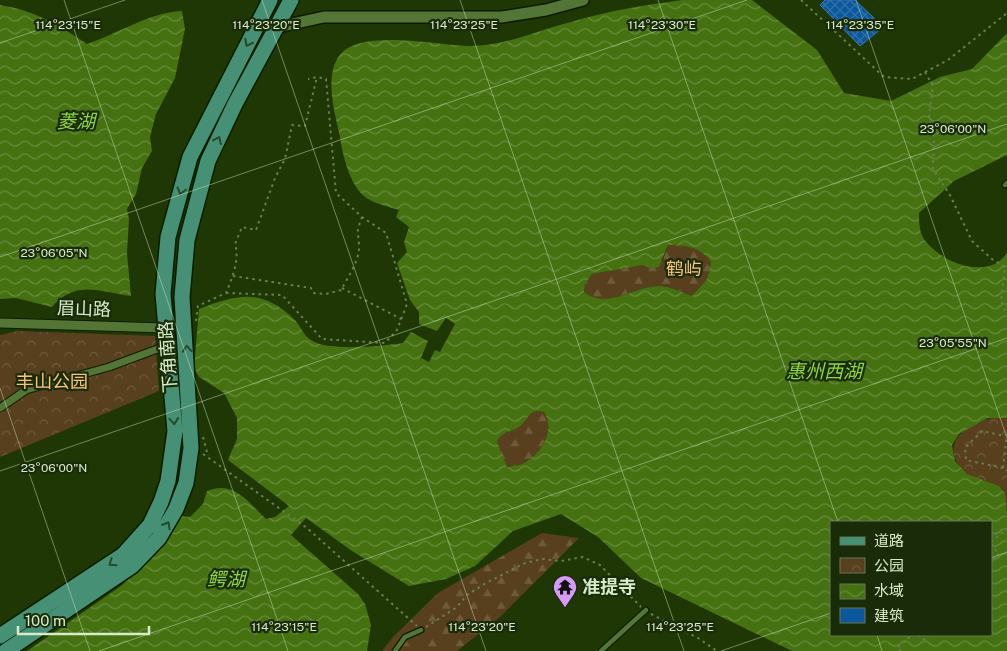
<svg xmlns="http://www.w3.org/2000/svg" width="1007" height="651" viewBox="0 0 1007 651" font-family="'Public Sans','Noto Sans SC',sans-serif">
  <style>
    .forest { fill: url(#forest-firs) }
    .park { fill: url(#park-crowns) }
    .water { fill: url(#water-waves); fill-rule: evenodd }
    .building { fill: url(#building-cross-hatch); stroke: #4172a8 }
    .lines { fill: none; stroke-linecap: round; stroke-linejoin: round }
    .service-casing { stroke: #0c1c00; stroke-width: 7 }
    .pedestrian-casing { stroke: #0c1c00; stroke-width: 9 }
    .minor-casing { stroke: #0c1c00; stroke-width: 11 }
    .tertiary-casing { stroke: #0c1c00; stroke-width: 14 }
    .primary-casing { stroke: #0c1c00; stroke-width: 18 }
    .path { stroke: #687f53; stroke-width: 2; stroke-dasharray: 2.5 4; stroke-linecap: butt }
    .service { stroke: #537535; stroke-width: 4.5 }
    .pedestrian { stroke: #537535; stroke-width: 7 }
    .minor { stroke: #537535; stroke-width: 9 }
    .tertiary { stroke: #537535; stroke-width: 11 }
    .primary { stroke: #469175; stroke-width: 15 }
    .oneway { stroke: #274a29 }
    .ticks { fill: none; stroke: #d7ebc9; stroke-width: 1; stroke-opacity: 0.45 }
    .labels { text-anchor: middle; stroke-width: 4.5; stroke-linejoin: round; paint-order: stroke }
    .park-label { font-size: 18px; fill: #fdc276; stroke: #1a2b09 }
    .street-label { font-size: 18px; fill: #d7ebc9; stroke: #1a2b09 }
    .poi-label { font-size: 18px; font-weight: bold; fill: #d7ebc9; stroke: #1a2b09; text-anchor: start }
    .water-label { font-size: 19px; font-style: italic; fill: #8fd742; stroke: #1a2b09 }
    .ticks-label { font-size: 12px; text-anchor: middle; fill: #d7ebc9; stroke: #1a2b09; stroke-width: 4.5; stroke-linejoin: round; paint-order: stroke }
  </style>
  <defs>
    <pattern id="forest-firs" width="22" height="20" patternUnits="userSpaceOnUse" patternTransform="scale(1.25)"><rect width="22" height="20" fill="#583f1d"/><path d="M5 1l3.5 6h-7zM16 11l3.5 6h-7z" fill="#6f5b3c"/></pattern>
    <pattern id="park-crowns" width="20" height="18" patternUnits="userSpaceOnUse" patternTransform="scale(1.25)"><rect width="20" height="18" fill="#583f1d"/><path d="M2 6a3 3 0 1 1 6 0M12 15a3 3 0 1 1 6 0" fill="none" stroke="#6f5b3c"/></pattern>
    <pattern id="water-waves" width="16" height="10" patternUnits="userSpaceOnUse" patternTransform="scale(1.25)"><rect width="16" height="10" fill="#457111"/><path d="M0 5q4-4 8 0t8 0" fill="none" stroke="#688c3d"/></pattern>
    <pattern id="building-cross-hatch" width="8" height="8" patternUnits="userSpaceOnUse" patternTransform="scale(1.25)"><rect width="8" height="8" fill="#0c589d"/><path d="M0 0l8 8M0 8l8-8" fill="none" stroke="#2f70a9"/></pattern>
  </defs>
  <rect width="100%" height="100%" fill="#1f3704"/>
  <path class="forest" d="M668,245C685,245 701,247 711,262L707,279L692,296C681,292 670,286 658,286C631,287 609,310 584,292L585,284L592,274L643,265L650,268L663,260Z
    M536,411L544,412C556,430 541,455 522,464C518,466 511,466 506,467L497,443L501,435L519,427L529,413Z
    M542,533L579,538L500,617L457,651H382L393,637L438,593Z"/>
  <path class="park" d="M17,331L155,336L159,391L0,457V335Z
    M999,417L1007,418V513C1005,504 1007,494 1001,488C992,480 975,481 966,473C934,444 970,420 999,417Z"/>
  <path class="water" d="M682,0H752L817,50L844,93L891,101L940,77L972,69L1007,33V155L954,181L919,213C919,223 919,235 927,243C942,260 972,274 995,264C999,262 1004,257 1007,253V418H988L959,434L952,445L955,461L967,474L999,486L1005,493L1007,513V651H792L641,578L598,537L561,514L513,531L475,566L446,579L409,586L352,551L306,518L291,535L358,594L365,604L371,625L367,651H27L121,586L149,559L180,516L190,517L203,504L207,491C234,480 248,502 266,519L275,517L289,506L228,460L237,439V418L224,393L199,377L194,368L199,309C237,294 262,288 294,319C300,325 304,336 311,340C328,352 383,346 403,343L411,332L428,341L421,358L429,362L435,350L440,352L455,324L446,318L437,331L419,324V312L410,300L397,263L407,252L404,242L409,227L396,217L399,210C390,207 379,205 370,200C351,191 343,157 340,137C335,114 324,77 339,56C359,27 441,46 471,46C505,46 539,30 571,22C607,11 645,5 682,0ZM668,245C685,245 701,247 711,262L707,279L692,296C681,292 670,286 658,286C631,287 609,310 584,292L585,284L592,274L643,265L650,268L659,267ZM536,411L544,412C556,430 541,455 522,464C518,466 511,466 507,467L497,442C502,431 509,433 519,427C526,422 527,414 536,411ZM831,522H991V635H831Z
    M0,5C36,11 57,24 87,44C120,33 147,13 182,11L185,29L175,78L156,114L150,137L152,151L142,168L136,194L127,209L129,219L127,253L131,296C100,292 76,279 52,307L16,298L0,299Z"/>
  <path class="building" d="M825,0H855L874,18L881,29L860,46L820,5Z"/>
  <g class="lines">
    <g class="service-casing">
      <path id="service" d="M1005,185L1007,183
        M395,651L405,637L421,630
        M601,651L646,610"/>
    </g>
    <g class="pedestrian-casing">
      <path id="pedestrian" d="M0,408L26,390L109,367L168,345"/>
    </g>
    <g class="minor-casing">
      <path id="minor" d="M0,323L166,328"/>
    </g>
    <g class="tertiary-casing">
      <path id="tertiary" d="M278,27L324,17H502L546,10L583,0"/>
    </g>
    <g class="primary-casing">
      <path id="primary" d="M0,636L123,555L150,525L161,502L168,481L175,431L163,294L168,237L190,157L270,0
        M6,651L132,566L159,538L176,509L186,483L191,448L182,297L187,240L208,161L235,104L291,0"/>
    </g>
    <path class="path" d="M801,0L884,77L912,79L948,60L1007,13
      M925,72L933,86L929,115L934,134L933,169L950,195L972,241L992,259L1005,267L1001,301L1007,315
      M233,276L311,288L313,293L326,294L341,290C348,277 360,260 359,245C358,229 356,233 362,217
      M342,288L401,319
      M226,293L282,295L322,339L385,343L397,330L407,304L386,233L362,217L336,193L326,79L317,77L308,79
      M196,321L198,306L226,293C232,278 240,260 235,244L242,227L256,230L275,178L285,159L292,125L305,126L317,77
      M1007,433L1003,468L1007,471
      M203,437L208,456
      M203,454L307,528L417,626
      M1003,468L966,460L965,448L982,431L1005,436
      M991,542L1007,529
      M991,544L999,554L991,562
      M651,614L698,638L717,651
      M426,627L457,607L467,595L486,583L525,563L542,559L561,561L583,557L600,565L641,607
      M919,635L923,640L929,635
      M901,651L897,648L912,635"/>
    <use href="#service" class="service"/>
    <use href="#pedestrian" class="pedestrian"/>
    <use href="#minor" class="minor"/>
    <use href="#tertiary" class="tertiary"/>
    <use href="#primary" class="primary"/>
  </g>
  <defs><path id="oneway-chevron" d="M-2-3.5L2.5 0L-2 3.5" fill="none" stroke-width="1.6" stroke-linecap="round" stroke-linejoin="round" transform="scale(1.25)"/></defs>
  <g class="oneway">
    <use href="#oneway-chevron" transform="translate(248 43) rotate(117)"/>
    <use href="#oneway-chevron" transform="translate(218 140) rotate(-65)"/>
    <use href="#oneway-chevron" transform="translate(181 191) rotate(106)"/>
    <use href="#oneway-chevron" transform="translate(187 349) rotate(-94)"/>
    <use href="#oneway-chevron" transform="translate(174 421) rotate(85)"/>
    <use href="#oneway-chevron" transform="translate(167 525) rotate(-60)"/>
    <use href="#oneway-chevron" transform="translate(112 563) rotate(146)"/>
  </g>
  <path class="ticks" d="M64,0L288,651M262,0L486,651M460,0L684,651M658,0L838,522M856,0L1007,438M0,43L125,0M0,257L747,0M0,388L90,651M0,471L1007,124M991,558L1007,552M877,635L882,651M99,651L1007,338M721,651L831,613"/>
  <defs>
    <g id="temple-pin" transform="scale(1.25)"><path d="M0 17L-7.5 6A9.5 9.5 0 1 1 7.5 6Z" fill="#d69bfa" stroke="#1a2b09"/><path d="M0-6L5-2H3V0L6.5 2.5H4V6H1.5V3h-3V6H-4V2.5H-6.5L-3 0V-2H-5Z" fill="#111"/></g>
  </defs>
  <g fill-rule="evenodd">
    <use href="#temple-pin" x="565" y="587"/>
  </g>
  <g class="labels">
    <g class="park-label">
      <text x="684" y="275">鹤屿</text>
      <text x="52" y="388">丰山公园</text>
    </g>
    <g class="street-label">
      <text transform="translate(84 309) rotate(2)" y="6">眉山路</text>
      <text transform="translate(168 357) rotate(-94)" y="6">下角南路</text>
    </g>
    <g class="poi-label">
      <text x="582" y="593">准提寺</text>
    </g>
    <g class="water-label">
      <text x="76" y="128">菱湖</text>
      <text x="824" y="378">惠州西湖</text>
      <text x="226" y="586">鳄湖</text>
    </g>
  </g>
  <g class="ticks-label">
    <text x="464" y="29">114°23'25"E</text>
    <text x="662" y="29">114°23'30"E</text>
    <text x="860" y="29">114°23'35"E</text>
    <text x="68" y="29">114°23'15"E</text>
    <text x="266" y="29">114°23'20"E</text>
    <text x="953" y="133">23°06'00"N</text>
    <text x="54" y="257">23°06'05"N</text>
    <text x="953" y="347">23°05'55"N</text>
    <text x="54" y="472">23°06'00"N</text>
    <text x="284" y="631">114°23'15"E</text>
    <text x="482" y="631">114°23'20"E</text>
    <text x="680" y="631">114°23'25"E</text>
  </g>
  <rect x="830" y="521" width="162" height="115" fill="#1a2b09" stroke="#667856"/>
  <rect x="840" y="537" width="25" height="8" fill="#469175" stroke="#667856"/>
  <text x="874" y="546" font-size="15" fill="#d7ebc9">道路</text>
  <rect x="840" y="558" width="25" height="15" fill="url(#park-crowns)" stroke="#667856"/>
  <text x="874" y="571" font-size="15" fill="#d7ebc9">公园</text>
  <rect x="840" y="584" width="25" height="15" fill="url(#water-waves)" stroke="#667856"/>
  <text x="874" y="596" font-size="15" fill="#d7ebc9">水域</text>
  <rect x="840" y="608" width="25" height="15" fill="#0c589d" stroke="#667856"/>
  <text x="874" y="621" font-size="15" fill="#d7ebc9">建筑</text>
  <path d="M18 626v8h131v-8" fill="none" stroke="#d7ebc9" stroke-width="2.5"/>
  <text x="25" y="626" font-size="15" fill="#d7ebc9" stroke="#1a2b09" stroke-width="4" paint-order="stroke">100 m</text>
</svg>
